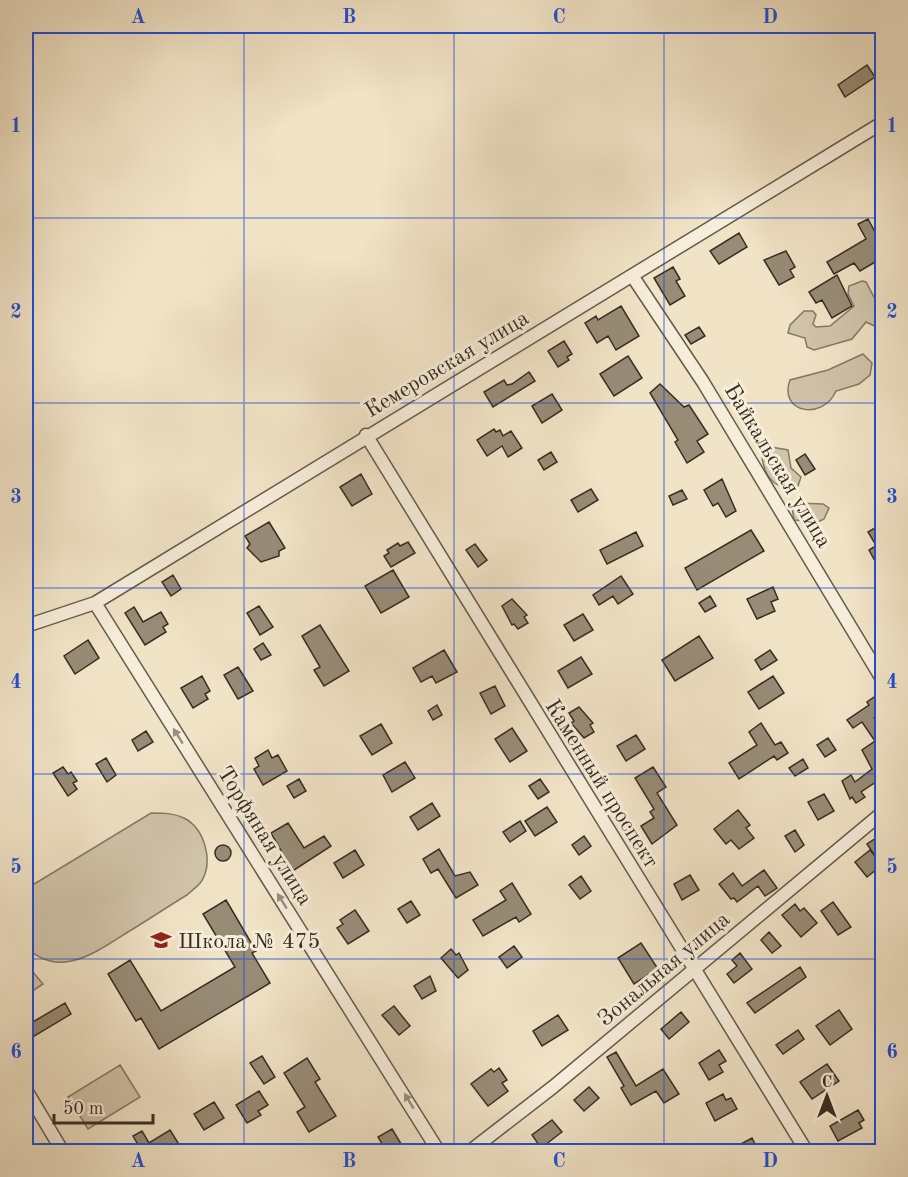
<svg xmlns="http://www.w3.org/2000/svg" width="908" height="1177" viewBox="0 0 908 1177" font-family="'Old Standard TT',serif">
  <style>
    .green { fill: #d1c4aa; stroke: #847966; stroke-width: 1.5 }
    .building { fill: #988c77; stroke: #372e22; stroke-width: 1.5 }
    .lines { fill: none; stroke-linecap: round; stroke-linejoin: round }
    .street-casing { stroke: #665b4b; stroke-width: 15 }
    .street { stroke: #f6edda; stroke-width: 12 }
    .oneway { fill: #968e7e }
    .grid { fill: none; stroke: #1d4ed8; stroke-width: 1.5; stroke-opacity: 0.55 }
    .labels { text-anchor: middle; stroke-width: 6; stroke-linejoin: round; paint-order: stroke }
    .street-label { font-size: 22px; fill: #372e22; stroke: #f6edda }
    .poi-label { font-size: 22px; fill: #372e22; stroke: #f6edda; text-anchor: start }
    .neatline { fill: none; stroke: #1d4ed8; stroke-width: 2 }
    .grid-label { font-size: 20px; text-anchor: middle; font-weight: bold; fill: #1d4ed8 }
  </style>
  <rect width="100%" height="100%" fill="#f1e3c6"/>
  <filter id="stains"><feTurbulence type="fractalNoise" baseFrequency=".00333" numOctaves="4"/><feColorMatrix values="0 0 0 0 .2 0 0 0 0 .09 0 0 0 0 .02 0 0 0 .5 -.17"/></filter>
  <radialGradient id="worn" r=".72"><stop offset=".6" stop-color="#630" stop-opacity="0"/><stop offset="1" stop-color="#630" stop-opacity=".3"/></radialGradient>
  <path class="green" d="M862,281L866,282L875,299L882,304L881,329L866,322L852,339L814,350L807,347L805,338L788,333L790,325L804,311H813L816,315L813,324L816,327L830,326L854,306L848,294L849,286Z
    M863,354L872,363L870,375L859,384L836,391C823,421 778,413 790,380L828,370Z
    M771,447L788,450L791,468L801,477L798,486L790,490C772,485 765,476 762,458Z
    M797,503L823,504L829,508L824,519L818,522L794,520L792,507Z
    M151,813C163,813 174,813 184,818C205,829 214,862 201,882C197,887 191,891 187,895C167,907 148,920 128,932C96,952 60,980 26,947V889Z
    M26,964L43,984L26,995Z
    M120,1065L140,1097L88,1129L68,1097Z"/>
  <path class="building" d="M867,65L875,77L845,97L838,85Z
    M868,219L882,245V258L860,271L854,263L834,274L827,262L866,239L858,224Z
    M739,233L747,247L719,264L710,251Z
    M786,251L795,267L790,270L794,277L779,285L764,260Z
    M673,267L680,279L676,281L685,296L670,305L654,278Z
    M837,275L852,306L832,318L822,300L816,303L809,292Z
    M621,306L639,336L616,350L608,336L597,343L585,323L596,316L598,320Z
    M699,327L705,336L691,344L685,335Z
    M564,341L572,354L567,357L569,360L558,367L548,351Z
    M628,356L642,378L614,396L600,374Z
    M529,372L535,381L493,407L484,392L504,380L507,385L512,384Z
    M660,384L684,407L689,405L708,434L697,441L704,452L687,463L675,442L678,440L650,393Z
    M552,394L562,410L542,423L532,406Z
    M494,429L496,432L500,430L503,436L511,431L522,448L508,457L502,446L487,456L477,440Z
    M551,452L557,462L544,470L538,460Z
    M805,454L815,469L805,475L796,460Z
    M361,474L372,494L352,506L340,487Z
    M722,479L736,511L726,517L718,503L713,506L704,490Z
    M591,489L598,500L578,512L571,500Z
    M682,490L687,499L673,505L669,496Z
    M269,522L285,548L279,551V556L261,562L247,548L250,544L245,536Z
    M878,526L882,536L874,542L868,532Z
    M751,530L764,551L697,590L685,568Z
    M636,532L643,546L607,564L600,550Z
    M408,542L415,553L391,567L384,556L389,553L387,550L398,543L400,546Z
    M882,542V557L875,561L869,550Z
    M475,544L487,560L478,567L466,550Z
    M393,570L409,597L381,613L365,586Z
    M173,575L181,589L171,596L162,582Z
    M621,576L633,594L618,604L613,596L599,605L593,595Z
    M773,587L778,599L771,602L775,611L757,619L747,599Z
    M710,596L716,606L705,612L699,603Z
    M512,599L527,615L524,617L528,623L518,629L514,624L512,625L502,606Z
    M259,606L273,627L260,635L247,613Z
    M134,607L143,622L161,612L168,624L163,627L166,632L145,645L125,613Z
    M583,614L593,630L574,641L564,625Z
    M320,625L349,671L324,686L314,670L320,667L302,636Z
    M699,636L713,658L675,681L662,660Z
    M88,640L99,658L75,674L64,656Z
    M263,643L271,655L261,660L254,649Z
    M444,650L457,672L436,683L432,676L421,682L413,668Z
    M770,650L777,660L761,670L755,660Z
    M581,657L592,674L568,688L558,671Z
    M238,667L253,691L238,699L224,675Z
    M202,676L210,691L205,694L208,699L193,708L181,688Z
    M773,676L784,693L759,709L748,692Z
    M495,686L505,706L491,714L480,693Z
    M877,695L882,703V712L874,718L882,730V785L879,780L861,792L865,797L856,803L852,797L850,799L842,781L851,775L855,782L872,769L862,750L875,741L862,722L853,728L847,720L869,705L867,702Z
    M437,705L442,715L433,720L428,711Z
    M579,707L593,723L590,725L594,732L584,738L571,723L574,721L569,713Z
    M761,723L775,745L781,742L788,753L777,760L774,756L739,779L729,763L757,745L749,732Z
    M381,724L392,743L372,755L360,736Z
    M512,728L527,751L510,762L495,739Z
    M146,731L153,742L138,751L132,740Z
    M636,735L645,749L626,761L617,746Z
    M828,738L836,750L825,757L817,745Z
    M268,750L272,758L278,755L287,771L263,785L254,769L259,766L255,758Z
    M106,758L116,775L107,782L96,764Z
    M803,759L808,768L795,776L789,768Z
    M405,762L415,778L392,792L383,775Z
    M63,767L68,774L71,772L77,781L73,783L77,789L68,796L53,773Z
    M653,767L666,787L657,793L677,825L652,844L641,826L654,818L650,812L654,809L635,778Z
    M299,779L306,791L294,798L287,786Z
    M540,779L549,792L538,799L529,786Z
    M824,794L834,811L818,820L808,802Z
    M432,803L440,816L418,830L410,817Z
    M547,807L557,822L535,836L525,821Z
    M738,810L750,825L746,828L754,838L739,849L731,840L726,844L714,829Z
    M520,821L526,831L510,842L503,832Z
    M288,823L304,848L324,836L331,846L285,876L279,867L287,861L271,833Z
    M795,830L804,845L795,852L785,836Z
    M584,836L591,846L579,855L572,845Z
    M876,838L882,851L875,856L867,844Z
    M215 853a8 8 0 1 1 16 0a8 8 0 1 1-16 0Z
    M439,849L455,876L470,872L478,885L456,898L438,869L431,873L423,859Z
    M355,850L364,865L343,878L334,863Z
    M870,850L882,865L867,877L855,862Z
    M764,870L777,888L765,896L758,886L737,902L734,898L731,899L719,884L733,873L742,886Z
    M690,875L699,890L682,900L674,884Z
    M581,876L591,891L580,899L569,885Z
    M512,883L531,914L519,922L516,917L483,936L473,920L506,900L500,891Z
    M226,900L256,951L252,953L270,983L159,1049L141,1018L136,1021L108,974L130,960L161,1011L235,967L203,914Z
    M411,901L420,915L407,923L398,909Z
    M833,902L851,927L838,935L821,911Z
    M795,904L800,911L804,908L817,923L801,937L782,915Z
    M355,910L369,931L348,944L337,928L343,924L340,920Z
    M769,932L781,946L772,953L761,940Z
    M641,943L658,969L634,984L618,958Z
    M514,946L522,957L507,968L499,957Z
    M451,949L456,955L459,953L468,970L458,978L441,958Z
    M740,953L752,969L734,983L727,974L737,966L732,960Z
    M800,967L806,977L755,1013L747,1003Z
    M430,976L436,991L422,999L414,986Z
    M65,1003L71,1014L26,1041V1026Z
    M394,1006L410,1026L399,1035L382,1015Z
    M839,1010L852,1029L830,1045L816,1026Z
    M681,1012L689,1022L669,1039L661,1029Z
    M558,1015L568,1030L542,1046L533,1031Z
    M798,1030L804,1039L783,1054L776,1045Z
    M719,1050L726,1061L719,1065L723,1072L709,1080L699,1063Z
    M616,1052L636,1086L663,1069L679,1094L664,1103L656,1091L631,1105L621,1088L624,1086L607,1057Z
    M262,1056L275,1077L264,1084L250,1063Z
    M307,1058L320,1079L315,1082L336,1116L309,1132L297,1112L305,1107L284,1073Z
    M827,1064L839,1081L812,1099L800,1082Z
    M499,1068L507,1080L502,1083L508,1091L488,1106L471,1084L491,1069L494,1072Z
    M589,1087L599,1098L584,1111L574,1100Z
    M259,1091L268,1105L258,1111L261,1115L247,1123L236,1105Z
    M723,1094L726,1100L731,1098L737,1109L715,1121L706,1103Z
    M214,1102L224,1118L204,1130L194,1114Z
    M858,1110L864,1120L859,1123L862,1128L838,1141L830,1126Z
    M552,1120L562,1132L541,1148L532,1135Z
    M392,1129L406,1152H387L378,1137Z
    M170,1130L180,1146L171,1152H124L137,1143L133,1136L142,1131L149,1143Z
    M752,1138L759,1152H726Z"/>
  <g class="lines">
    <g class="street-casing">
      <path id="street" d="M633,277L703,382L882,679
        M366,435L807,1152
        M95,603L439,1152
        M26,626L95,603L882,123
        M26,1090L63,1152
        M469,1152L553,1087L882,813"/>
    </g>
    <use href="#street" class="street"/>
  </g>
  <defs><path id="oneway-solid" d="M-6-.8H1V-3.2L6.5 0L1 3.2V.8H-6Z" transform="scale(1.5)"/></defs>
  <g class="oneway">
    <use href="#oneway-solid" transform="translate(178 736) rotate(-122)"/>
    <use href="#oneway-solid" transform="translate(282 901) rotate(-122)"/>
    <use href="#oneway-solid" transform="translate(409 1101) rotate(-121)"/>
  </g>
  <path class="grid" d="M244,26V1152M454,26V1152M664,26V1152M26,218H882M26,403H882M26,588H882M26,774H882M26,959H882"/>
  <defs>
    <g id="school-bare" transform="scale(1.62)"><path d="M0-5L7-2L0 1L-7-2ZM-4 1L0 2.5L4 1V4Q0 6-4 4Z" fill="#8f2418" stroke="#f6edda" stroke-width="2.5" paint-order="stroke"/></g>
  </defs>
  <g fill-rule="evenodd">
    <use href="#school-bare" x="161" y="940"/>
  </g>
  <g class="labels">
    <g class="street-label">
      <text transform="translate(446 363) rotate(-31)" y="8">Кемеровская улица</text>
      <text transform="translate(779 465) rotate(59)" y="8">Байкальская улица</text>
      <text transform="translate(603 783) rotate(58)" y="8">Каменный проспект</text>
      <text transform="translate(266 835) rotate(58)" y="8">Торфяная улица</text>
      <text transform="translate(663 968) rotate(-40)" y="8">Зональная улица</text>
    </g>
    <g class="poi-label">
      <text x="178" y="948">Школа № 475</text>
    </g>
  </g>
  <rect width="908" height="1177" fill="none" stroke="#f1e3c6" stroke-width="66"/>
  <g transform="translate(827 1096)" stroke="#f6edda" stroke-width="4.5" paint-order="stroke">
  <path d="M0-4.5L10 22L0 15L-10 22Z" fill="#372e22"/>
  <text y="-9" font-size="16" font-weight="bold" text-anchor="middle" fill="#372e22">С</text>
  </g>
  <path d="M54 1114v9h99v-9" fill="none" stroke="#372e22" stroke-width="3"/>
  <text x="63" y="1114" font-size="18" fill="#372e22" stroke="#f6edda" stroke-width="4.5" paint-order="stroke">50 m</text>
  <rect x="33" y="33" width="842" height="1111" class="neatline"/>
  <g class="grid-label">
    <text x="138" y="23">A</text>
    <text x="349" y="23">B</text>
    <text x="559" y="23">C</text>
    <text x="770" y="23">D</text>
    <text x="16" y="132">1</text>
    <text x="892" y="132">1</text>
    <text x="16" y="318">2</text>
    <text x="892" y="318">2</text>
    <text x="16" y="503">3</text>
    <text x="892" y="503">3</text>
    <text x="16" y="688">4</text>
    <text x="892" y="688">4</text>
    <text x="16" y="873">5</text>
    <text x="892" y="873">5</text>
    <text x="16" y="1058">6</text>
    <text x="892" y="1058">6</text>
    <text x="138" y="1167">A</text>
    <text x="349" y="1167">B</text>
    <text x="559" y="1167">C</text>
    <text x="770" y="1167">D</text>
  </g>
  <rect width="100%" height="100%" filter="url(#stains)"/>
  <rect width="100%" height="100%" fill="url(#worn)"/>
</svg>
